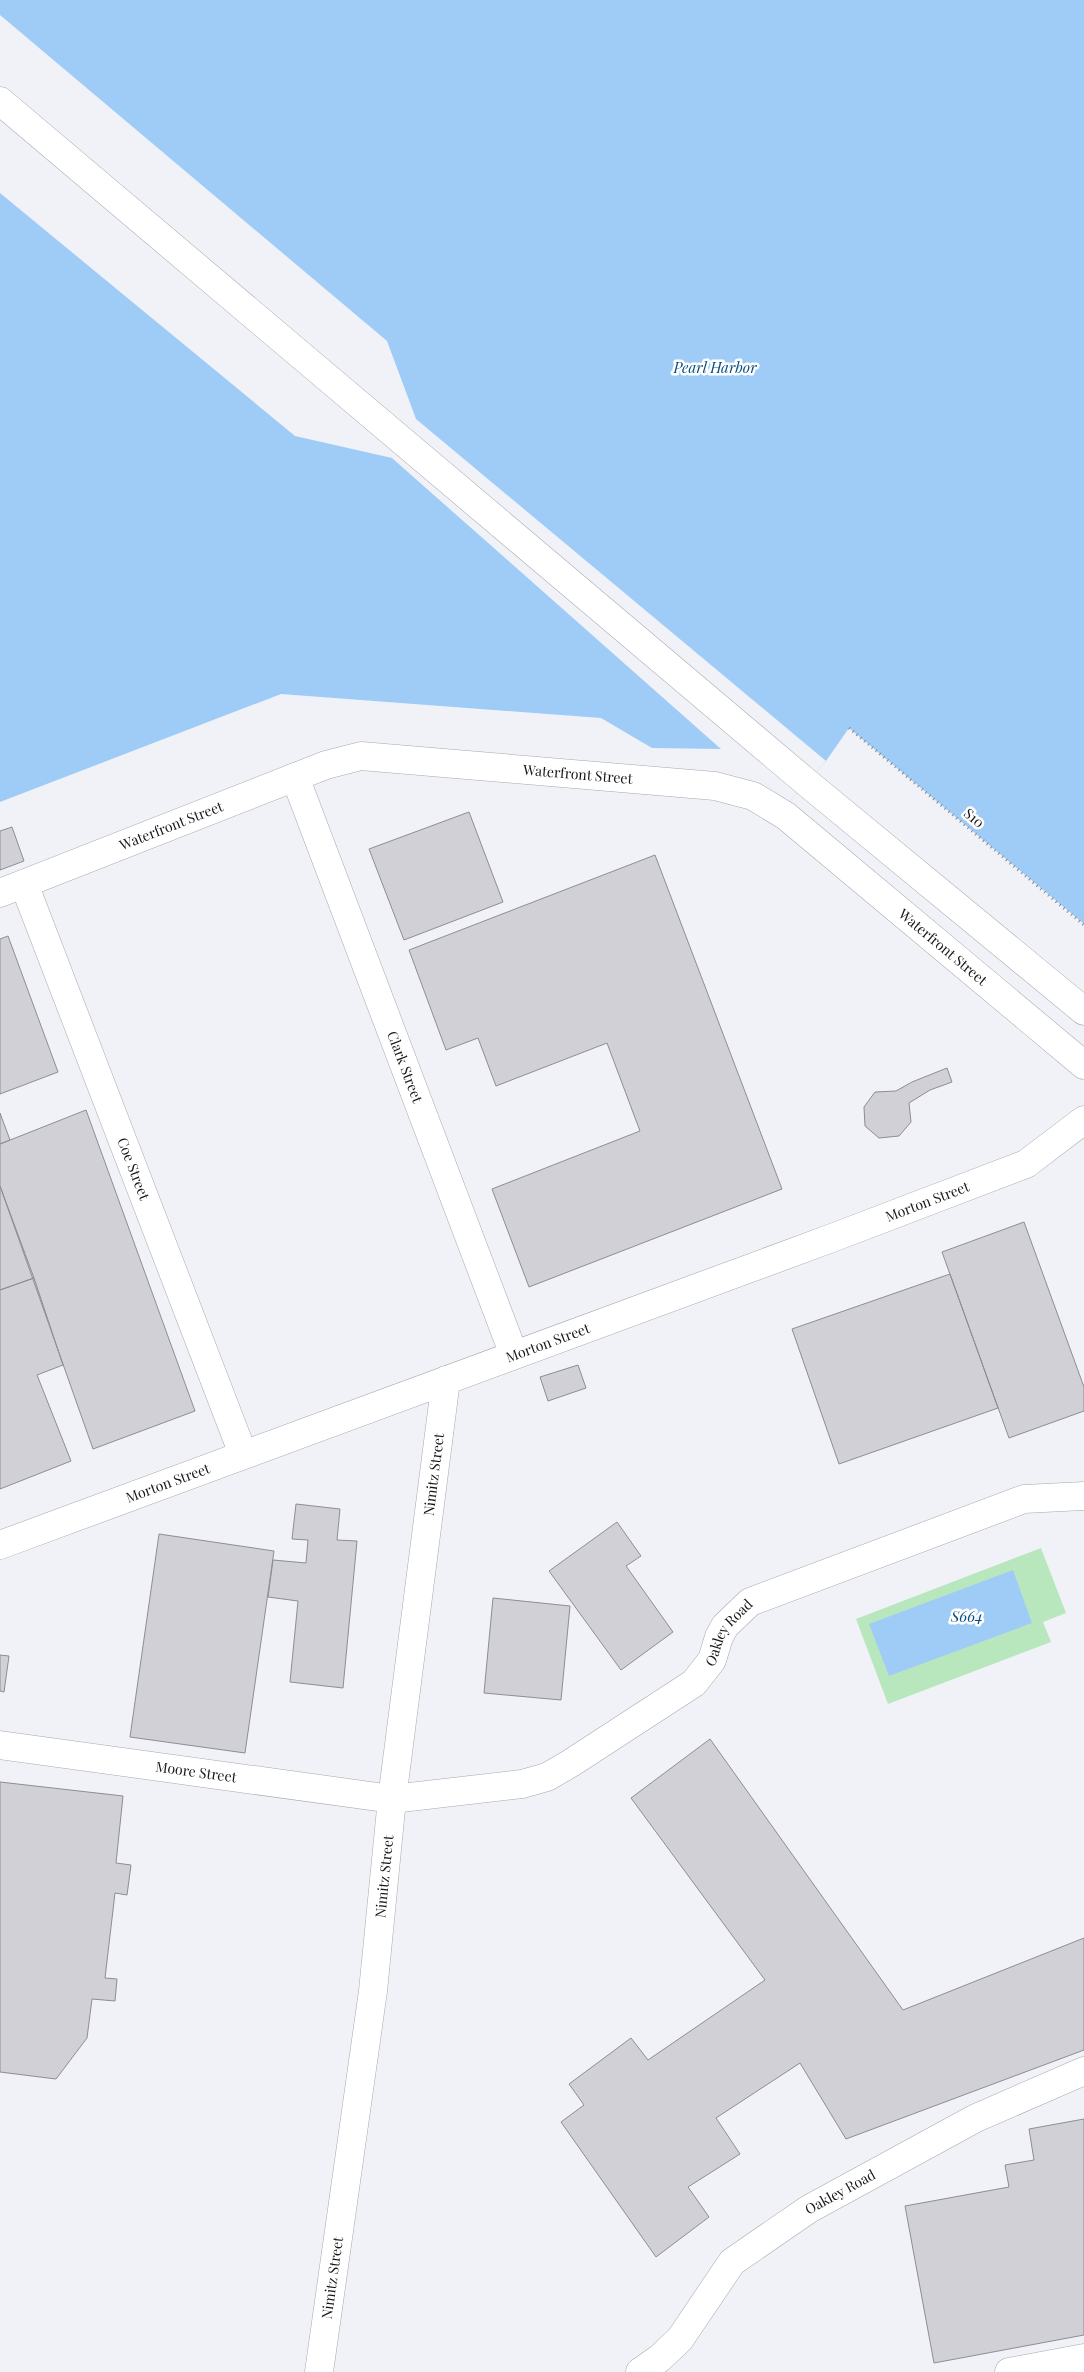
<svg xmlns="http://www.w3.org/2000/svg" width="1084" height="2372" viewBox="0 0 1084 2372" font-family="'Playfair Display',serif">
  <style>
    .green { fill: #b9e7bd }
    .water { fill: #9fccf7 }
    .pier { fill: #f0f2f8 }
    .building { fill: #d0d0d6; stroke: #8d8d93 }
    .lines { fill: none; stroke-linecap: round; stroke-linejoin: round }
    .minor-casing { stroke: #a6a9ae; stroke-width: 29 }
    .path { stroke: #84858a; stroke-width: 3; stroke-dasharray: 1 4; stroke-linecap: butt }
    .minor { stroke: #fff; stroke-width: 28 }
    .labels { text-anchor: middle; stroke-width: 5; stroke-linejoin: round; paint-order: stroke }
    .street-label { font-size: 14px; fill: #151618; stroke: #fff }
    .water-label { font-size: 15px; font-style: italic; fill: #064f83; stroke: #fff }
  </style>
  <rect width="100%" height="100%" fill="#f0f2f8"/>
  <path class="green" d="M1041,1548L1066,1613L1043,1622L1051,1642L888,1704L856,1619Z"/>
  <path class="water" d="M0,0H1084V924L849,728L826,761L789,802L722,749L652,748L601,718L281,694L0,802Z
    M1013,1570L1032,1623L889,1676L869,1624Z"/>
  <path class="pier" d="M0,15L387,341L416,419L826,761L789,802L721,749L392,458L295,436L0,193Z"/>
  <path class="building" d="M469,812L503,902L404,940L369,849Z
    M12,827L24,861L0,870V831Z
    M655,855L782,1189L529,1287L492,1189L640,1131L607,1043L496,1086L478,1038L446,1050L409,950Z
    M8,936L58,1072L0,1094V939Z
    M947,1068L952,1082L930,1090L909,1103L911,1122L899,1136L879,1138L865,1126L864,1107L875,1092L896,1091L912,1082Z
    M86,1110L195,1411L93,1449L0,1186V1144Z
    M0,1113L10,1140L0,1144Z
    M0,1186L34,1278L0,1290Z
    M1024,1222L1084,1387V1411L1009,1438L942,1252Z
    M950,1274L998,1408L839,1464L792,1329Z
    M34,1278L63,1365L37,1375L71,1461L0,1489V1290Z
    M578,1365L586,1388L548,1401L540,1377Z
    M296,1504L340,1509L337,1540L357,1541L343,1688L290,1682L298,1601L268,1597L273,1560L306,1563L308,1540L292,1539Z
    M617,1522L641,1556L626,1566L673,1632L621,1670L549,1571Z
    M159,1534L274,1551L245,1753L130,1737Z
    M493,1598L570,1606L561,1700L484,1693Z
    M0,1655L9,1656L4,1692L0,1691Z
    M710,1739L903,2010L1084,1938V2050L846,2139L800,2063L716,2118L740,2154L688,2187L709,2217L656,2257L561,2122L584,2105L569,2084L631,2038L648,2060L765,1980L631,1798Z
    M0,1782L123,1796L116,1863L131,1865L127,1895L115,1893L105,1978L117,1979L115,2001L92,1999L87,2038L56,2079L0,2072Z
    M1084,2119V2335L934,2363L905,2206L1009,2187L1005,2165L1034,2160L1029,2129Z"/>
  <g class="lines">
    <g class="minor-casing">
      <g id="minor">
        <path d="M0,101L806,782L1084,1011"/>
        <path id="s1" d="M295,777L514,1355"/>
        <path id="s2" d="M24,884L243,1454"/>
        <path id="s3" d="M0,893L326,765L361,756L715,786L753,796L786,816L1084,1065"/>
        <path id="s4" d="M0,1545L832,1238L1026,1164L1084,1120"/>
        <path id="s5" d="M0,1745L392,1799L522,1784L547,1777L571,1763L694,1683L712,1660L719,1637L725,1626L750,1602L1024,1499L1084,1496"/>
        <path id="s6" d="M319,2372L373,1991L392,1799L446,1380"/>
        <path id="s7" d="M640,2372L660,2358L680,2339L732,2262L809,2209L976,2118L1084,2071"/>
        <path d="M1009,2372L1084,2358"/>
      </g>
    </g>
    <path class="path" d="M849,728L1084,925"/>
    <use href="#minor" class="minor"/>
  </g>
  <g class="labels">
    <g class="street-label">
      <text dy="5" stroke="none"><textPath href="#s3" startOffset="604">Waterfront Street</textPath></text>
      <text transform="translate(974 818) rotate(40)" y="5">S10</text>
      <text dy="5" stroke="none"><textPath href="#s3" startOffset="184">Waterfront Street</textPath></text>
      <text dy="5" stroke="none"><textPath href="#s3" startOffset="1024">Waterfront Street</textPath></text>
      <text dy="5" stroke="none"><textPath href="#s1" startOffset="310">Clark Street</textPath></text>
      <text dy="5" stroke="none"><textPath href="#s2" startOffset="305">Coe Street</textPath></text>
      <text dy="5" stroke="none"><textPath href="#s4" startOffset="989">Morton Street</textPath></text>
      <text dy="5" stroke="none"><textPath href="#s4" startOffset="584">Morton Street</textPath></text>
      <text dy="5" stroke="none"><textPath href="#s6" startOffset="905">Nimitz Street</textPath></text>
      <text dy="5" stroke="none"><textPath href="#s4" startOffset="179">Morton Street</textPath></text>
      <text dy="5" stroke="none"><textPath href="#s5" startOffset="789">Oakley Road</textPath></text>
      <text dy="5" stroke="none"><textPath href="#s5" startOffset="198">Moore Street</textPath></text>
      <text dy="5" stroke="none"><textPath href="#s6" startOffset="500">Nimitz Street</textPath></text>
      <text dy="5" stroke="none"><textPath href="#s7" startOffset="274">Oakley Road</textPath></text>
      <text dy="5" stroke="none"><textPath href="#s6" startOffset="95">Nimitz Street</textPath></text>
    </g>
    <g class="water-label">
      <text x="715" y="373">Pearl Harbor</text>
      <text x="967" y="1622">S664</text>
    </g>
  </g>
</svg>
